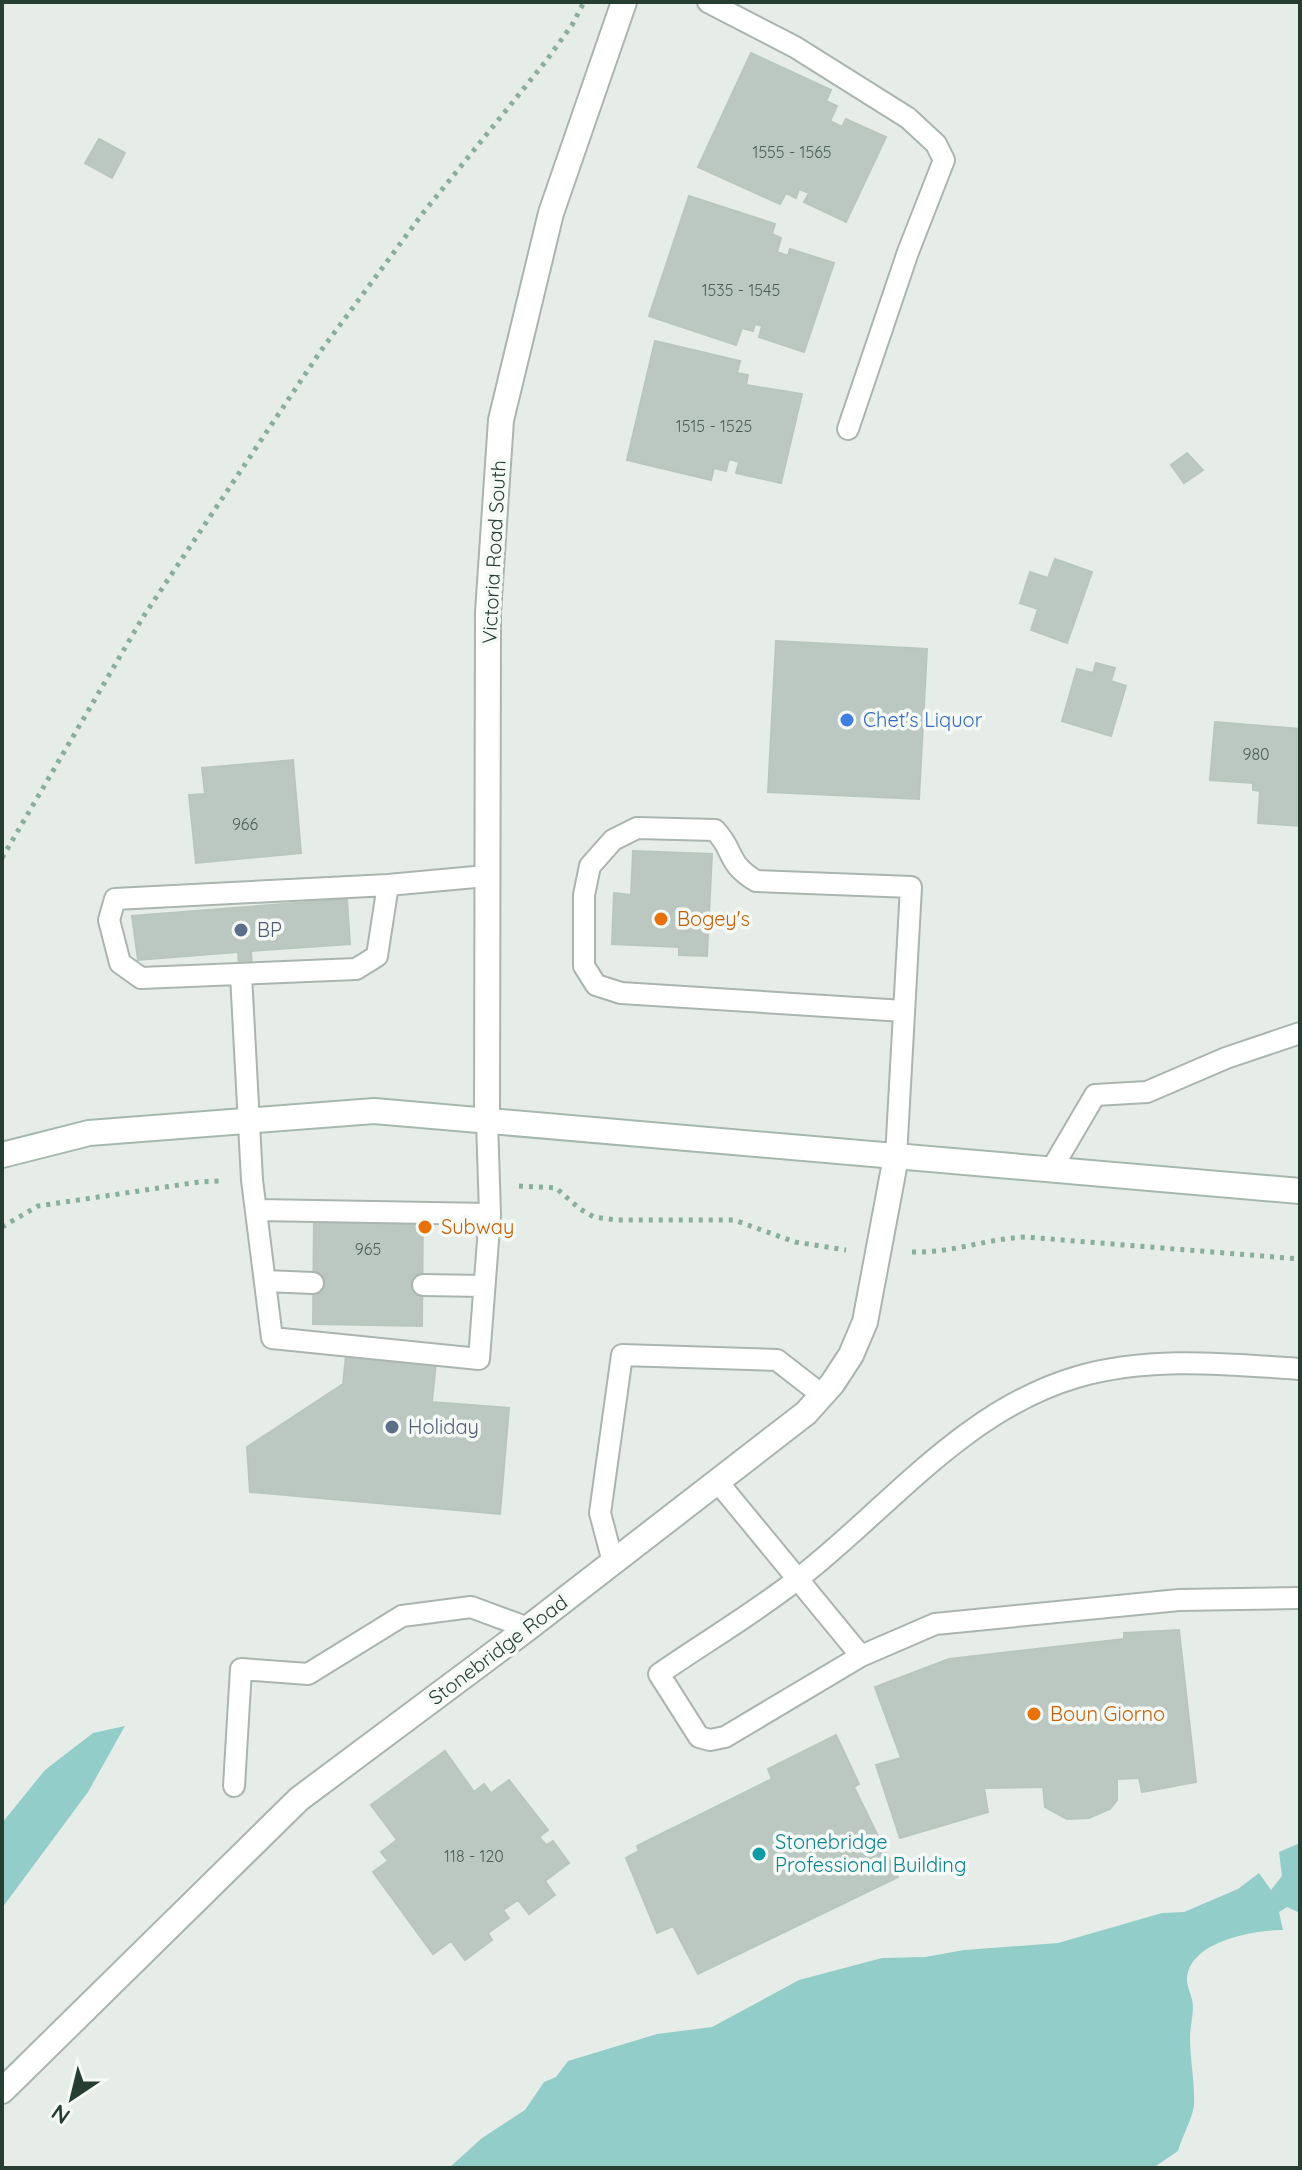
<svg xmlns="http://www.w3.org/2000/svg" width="1302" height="2170" viewBox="0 0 1302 2170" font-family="Quicksand,sans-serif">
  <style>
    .water { fill: #93cdc9 }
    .building { fill: #bbc8c1; stroke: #b8c7be; stroke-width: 2 }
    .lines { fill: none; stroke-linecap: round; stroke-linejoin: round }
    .service-casing { stroke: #a9b5ae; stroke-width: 24 }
    .minor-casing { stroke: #a9b5ae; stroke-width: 28 }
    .tertiary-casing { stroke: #a9b5ae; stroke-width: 28 }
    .secondary-casing { stroke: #a5b8ad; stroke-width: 28 }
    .path { stroke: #89ae9a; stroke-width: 5; stroke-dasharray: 4 6; stroke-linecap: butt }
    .service { stroke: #fff; stroke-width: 20 }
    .minor { stroke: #fff; stroke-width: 24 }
    .tertiary { stroke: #fff; stroke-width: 24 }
    .secondary { stroke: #fff; stroke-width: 24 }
    .shop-dot { fill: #3f7fe0; stroke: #f6faf7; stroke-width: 3 }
    .food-dot { fill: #e8710a; stroke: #f6faf7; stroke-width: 3 }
    .service-dot { fill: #5c6f8a; stroke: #f6faf7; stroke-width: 3 }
    .culture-dot { fill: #0f9aa8; stroke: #f6faf7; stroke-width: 3 }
    .labels { text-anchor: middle; stroke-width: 7; stroke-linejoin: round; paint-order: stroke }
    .number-label { font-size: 16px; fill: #4b6056 }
    .street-label { font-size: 20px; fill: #263e32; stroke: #f6faf7 }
    .shop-label { font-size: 20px; fill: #366cbe; stroke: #f6faf7; text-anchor: start }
    .food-label { font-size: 20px; fill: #c56008; stroke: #f6faf7; text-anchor: start }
    .service-label { font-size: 20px; fill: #4e5e75; stroke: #f6faf7; text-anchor: start }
    .culture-label { font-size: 20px; fill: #0d838f; stroke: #f6faf7; text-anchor: start }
  </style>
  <rect width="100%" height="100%" fill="#e6ede8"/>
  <path class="water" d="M125,1726L88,1792L2,1908V1823L45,1770L93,1733Z
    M1300,1843V1913L1287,1907L1279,1912L1283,1930C1255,1930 1197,1940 1188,1972C1184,1985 1193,1994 1193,2007C1193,2017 1190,2027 1190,2037C1190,2060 1195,2082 1194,2105C1193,2117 1182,2137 1178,2151L1153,2168L1142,2166L1139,2168H449L482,2138L525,2110L544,2082L556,2077L568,2061L657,2034L712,2027L799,1980L882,1958L925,1957L964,1950L1058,1943L1162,1913L1184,1912L1238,1889L1259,1873L1271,1890L1282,1876L1279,1852Z"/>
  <path class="building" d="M751,53L831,90L826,101L837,106L830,121L842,127L846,119L886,137L846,222L804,202L809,193L799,189L796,198L786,193L780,204L698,167Z
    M99,139L125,153L112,178L85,163Z
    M689,196L775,224L772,234L781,238L777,252L788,256L790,249L834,263L804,352L759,337L762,326L755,324L753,331L742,328L736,345L649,316Z
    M655,341L740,361L737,373L748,375L746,385L802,394L781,483L736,473L739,462L729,459L726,471L714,468L711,480L627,460Z
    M1187,453L1203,470L1184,483L1171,465Z
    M1055,559L1092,572L1067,643L1031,630L1038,609L1020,603L1030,572L1048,578Z
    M776,641L927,649L919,799L768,792Z
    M1096,663L1115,668L1111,681L1126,686L1111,736L1062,721L1077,669L1093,673Z
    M1215,722L1300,729V826L1258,823L1260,791L1253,790V783L1210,780Z
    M293,760L301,853L196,863L189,795L205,794L202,768Z
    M633,851L712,854L707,956L679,955V947L612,944L614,893L631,895Z
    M347,899L350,944L251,951L252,965L239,966L238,952L138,960L132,916Z
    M314,1214H423L422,1326L313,1324Z
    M346,1355L436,1363L432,1402L509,1408L500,1514L250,1492L247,1447L343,1384Z
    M1179,1630L1196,1782L1142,1792L1139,1778L1117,1779V1800L1110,1809L1089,1818L1067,1819L1045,1807L1043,1787L984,1788L988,1812L900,1838L876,1765L901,1758L875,1687L949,1659L1124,1639V1633Z
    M836,1735L859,1784L854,1787L898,1877L698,1974L673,1926L657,1933L626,1858L639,1851L637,1846L772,1779L768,1769Z
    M445,1751L474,1792L484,1784L491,1793L509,1780L548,1830L539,1837L546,1845L553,1841L569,1863L545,1881L555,1895L529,1914L518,1900L503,1910L509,1918L488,1933L492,1940L465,1960L451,1941L433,1954L373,1872L388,1861L381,1852L397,1840L371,1805Z"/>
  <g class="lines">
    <g class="service-casing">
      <path id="service" d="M708,2L795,47L908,118L936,144L944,160L908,252L848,429
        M388,885L377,956L356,969L141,978L120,963L109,920L115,899L388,885L486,876
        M241,975L252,1180L272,1338L479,1359L490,1214L487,1121
        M896,1157L911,887L756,881C726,863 735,851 715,830L637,828L613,840L590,866L584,895V966L596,985L621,993L904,1011
        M1051,1170L1095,1095L1147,1092L1226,1058L1300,1033
        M257,1210L490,1214
        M265,1281L313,1283
        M423,1285L484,1286
        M717,1481L861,1656L935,1624L1179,1600L1300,1598
        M613,1562L600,1513L622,1355L777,1360L822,1395
        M861,1656L725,1737L710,1740L699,1737L659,1674C705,1642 755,1613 799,1578C889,1508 964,1410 1077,1377C1150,1356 1225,1364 1300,1369
        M234,1786L241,1669L308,1674L402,1616L471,1607L528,1628"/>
    </g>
    <g class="minor-casing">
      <path id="minor" d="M2,2091L299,1799L528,1628L806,1413L832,1384L851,1355L865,1322L896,1157"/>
    </g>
    <g class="tertiary-casing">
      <path id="tertiary" d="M487,1121L488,612L501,420L551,213L624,2"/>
    </g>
    <g class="secondary-casing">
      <path id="secondary" d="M2,1155L89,1133L374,1111L1300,1191"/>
    </g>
    <path class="path" d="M2,858L143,617L320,352L423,213L546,61L572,25L584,2
      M519,1186L556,1188L580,1209L594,1217L617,1220H734L795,1242L846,1250
      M2,1227L38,1206L199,1182L221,1181
      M912,1252C953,1253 985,1239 1025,1237L1300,1259"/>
    <use href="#service" class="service"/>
    <use href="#minor" class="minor"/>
    <use href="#tertiary" class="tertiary"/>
    <use href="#secondary" class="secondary"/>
  </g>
  <circle class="shop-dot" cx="847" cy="720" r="8"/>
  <g class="food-dot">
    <circle cx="661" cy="919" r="8"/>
    <circle cx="425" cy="1227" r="8"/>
    <circle cx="1034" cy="1714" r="8"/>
  </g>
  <g class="service-dot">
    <circle cx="241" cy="930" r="8"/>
    <circle cx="392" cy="1427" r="8"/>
  </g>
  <circle class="culture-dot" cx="759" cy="1854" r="8"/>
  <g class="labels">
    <g class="number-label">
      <text x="792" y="158">1555 - 1565</text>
      <text x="741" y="296">1535 - 1545</text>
      <text x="714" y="432">1515 - 1525</text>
      <text x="1256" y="760">980</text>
      <text x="245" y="830">966</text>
      <text x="368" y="1255">965</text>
      <text x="474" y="1862">118 - 120</text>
    </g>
    <g class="street-label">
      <text transform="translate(494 552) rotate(-87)" y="7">Victoria Road South</text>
      <text transform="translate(498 1650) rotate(-37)" y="7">Stonebridge Road</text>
    </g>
    <g class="shop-label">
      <text x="863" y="727">Chet's Liquor</text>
    </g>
    <g class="food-label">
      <text x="677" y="926">Bogey's</text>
      <text x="441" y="1234">Subway</text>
      <text x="1050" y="1721">Boun Giorno</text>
    </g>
    <g class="service-label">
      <text x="257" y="937">BP</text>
      <text x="408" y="1434">Holiday</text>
    </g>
    <g class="culture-label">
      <text x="775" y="1849">Stonebridge<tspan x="775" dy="23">Professional Building</tspan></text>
    </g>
  </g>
  <rect width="1302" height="2170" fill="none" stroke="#263e32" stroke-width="8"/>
  <g transform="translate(72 2098) rotate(215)" stroke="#f6faf7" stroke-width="6" paint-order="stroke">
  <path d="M0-6L14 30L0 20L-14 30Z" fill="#263e32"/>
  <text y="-12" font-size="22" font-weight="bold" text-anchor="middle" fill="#263e32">N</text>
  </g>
</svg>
